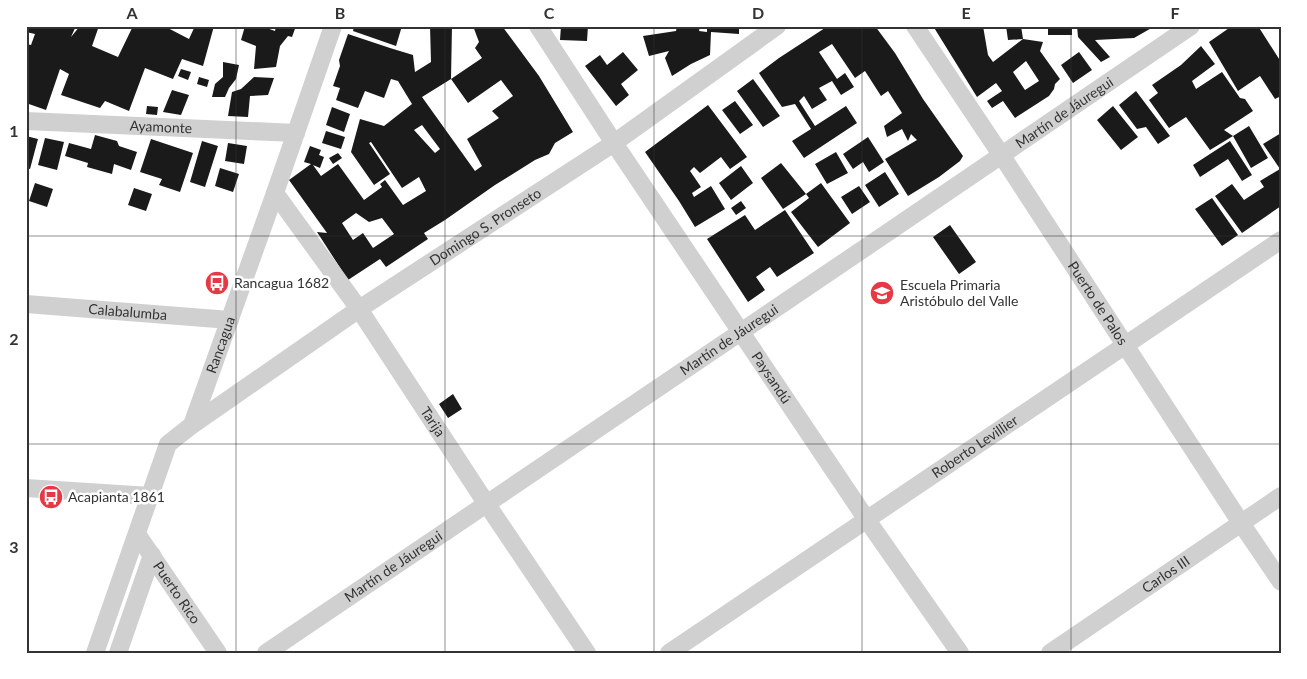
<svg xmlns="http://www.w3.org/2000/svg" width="1307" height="679" viewBox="0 0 1307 679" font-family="Lato,sans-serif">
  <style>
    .building { fill: #1a1a1a; fill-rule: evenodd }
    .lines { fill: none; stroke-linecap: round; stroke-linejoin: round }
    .minor { stroke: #d0d0d0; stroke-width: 18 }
    .grid { fill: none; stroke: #333; stroke-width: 1; stroke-opacity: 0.55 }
    .labels { text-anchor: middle; stroke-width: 5; stroke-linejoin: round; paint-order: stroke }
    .street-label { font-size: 14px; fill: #333; stroke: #fff }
    .poi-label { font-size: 14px; fill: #333; stroke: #fff; text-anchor: start }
    .neatline { fill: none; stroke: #333; stroke-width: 2 }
    .grid-label { font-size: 16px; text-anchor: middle; font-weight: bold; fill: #333 }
  </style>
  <rect width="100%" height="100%" fill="#fff"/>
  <path class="building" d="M26,26H41L45,28L46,26H76L71,37L80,26H99L92,46L118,57L133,26H164L189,39L195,26H214L203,66L182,59L173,79L145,68L129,111L105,101L100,108L61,95L69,74L60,69L46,110L26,103V44L31,45L35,34L26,32Z
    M245,26H261L275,31L276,26H296L292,37L288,36L280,46L276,67L254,69L256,46L241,40Z
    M354,26H402L396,46L353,31Z
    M430,26H452L451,79L422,97L475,171L482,166L467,139L499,118L492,111L513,96L501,80L468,103L451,79L482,58L475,48L479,42L473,26H502L539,76L573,132L555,143L549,154L535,160L495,185L445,220L424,233L428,239L386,267L380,259L348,280L317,232L327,233L289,180L311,164L304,162L310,146L321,150L319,155L324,157L320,168L313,165L321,176L338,164L364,200L382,187L380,184L385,180L403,205L426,191L419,177L402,188L371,142L369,143L390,174L374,185L351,152L360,119L384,126L412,104L398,81L391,79L384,98L365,91L358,108L336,100L340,88L333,86L340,66L339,60L348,34L390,48L413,55L415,72L431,62ZM422,125L440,149L435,153L414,130ZM356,213L369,222L382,218L394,234L373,248L363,233L353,240L342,223Z
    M561,26H588L587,41L560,40Z
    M677,26H700L699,31L707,32V26H739V34L711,32L710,55L691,64L672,76L665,58L669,51L649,56L643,36L676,31Z
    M828,26H875L895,53L923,99L963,156L960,161L939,177L908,196L885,159L917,140L911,134L908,141L902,129L887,137L884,126L902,113L888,91L881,96L865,71L855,78L832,44L819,52L837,79L845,73L854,87L841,95L832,81L819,88L827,100L812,109L804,96L799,101L815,126L846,106L857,123L804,158L792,141L811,129L795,104L782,107L759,73L779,58Z
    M933,26H983L988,55L993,62L1023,39L1043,42L1040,51L1060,79L1055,84L1054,89L1049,96L1015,118L1003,101L992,108L987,101L1002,91L996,83L977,97ZM1026,61L1039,81L1025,90L1013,72Z
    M1006,26H1021L1023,39L1008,40Z
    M1048,26H1072V35H1048Z
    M1077,26H1155L1134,38L1095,40L1110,57L1101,62L1078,37Z
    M1232,26H1258L1281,62V96L1275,99L1260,76L1238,91L1209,42Z
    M1201,46L1215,64L1192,81L1196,89L1222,72L1240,98L1245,99L1253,111L1224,130L1233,136L1210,150L1186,117L1169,128L1149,100L1158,93L1152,85L1181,65Z
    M623,52L638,70L621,84L629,95L616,106L585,66L600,55L607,65Z
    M1079,52L1092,70L1073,83L1061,65Z
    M223,62L239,65L236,79L229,88L225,97H212L215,84L223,77Z
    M181,69L191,72L188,80L178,76Z
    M199,77L209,80L207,87L197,84Z
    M254,77L274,78L268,95L250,96L248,117L228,116L232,92L241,89Z
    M753,79L780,116L763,127L737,91Z
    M172,90L189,95L181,115L163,112Z
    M1136,91L1170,136L1158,144L1146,127L1137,129L1119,105Z
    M735,101L753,125L740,134L722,110Z
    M708,105L747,157L730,169L721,157L700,173L694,167L690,171L701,187L692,193L694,197L711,186L725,209L695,227L679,201L645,152Z
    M147,106L158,107L157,115L146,114Z
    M1113,106L1138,137L1121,150L1097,120Z
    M332,107L350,114L344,132L326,125Z
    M1249,126L1268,158L1251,168L1233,136Z
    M326,131L345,137L341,149L322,143Z
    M1281,133V206L1242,233L1215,196L1232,184L1244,200L1264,187L1260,181L1280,169L1263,144Z
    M95,135L117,141L119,146L137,152L131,170L114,164L112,174L87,167L88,163L65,156L69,143L91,149Z
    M26,136L38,139L30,169L26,168Z
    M868,137L884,162L869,172L863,162L853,169L843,154Z
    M45,138L64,142L57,170L38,165Z
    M151,139L193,153L180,192L159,185L162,179L140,172Z
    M202,141L218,146L205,187L190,182Z
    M1230,141L1252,175L1242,181L1228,159L1200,177L1193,165Z
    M228,143L247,146L244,164L225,161Z
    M836,152L848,173L827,184L815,164Z
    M338,153L342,158L333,164L329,158Z
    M781,163L806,194L783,209L761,178Z
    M741,166L753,183L731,200L719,183Z
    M220,168L239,174L233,192L215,186Z
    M885,172L899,194L879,207L865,185Z
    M35,183L53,189L47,207L29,201Z
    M821,183L850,223L818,247L791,212L809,198L806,194Z
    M859,186L870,202L852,214L841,197Z
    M134,188L152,194L146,211L128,205Z
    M1212,198L1238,235L1222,246L1195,209Z
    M741,201L746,208L736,215L731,208Z
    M785,210L814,253L777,277L770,267L756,277L765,290L748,302L707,239L745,215L755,230Z
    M950,225L976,262L959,274L933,237Z
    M453,394L462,409L448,418L439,404Z"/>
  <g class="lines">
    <g class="minor">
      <path id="s1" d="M538,26L614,143L867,520L960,653"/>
      <path id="s2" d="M915,26L1002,156L1241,523L1281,582"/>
      <path id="s3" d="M26,121L296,133"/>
      <path id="s4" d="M275,193L359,309L486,503L587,653"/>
      <path id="s5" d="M26,304L230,320"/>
      <path id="s6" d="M192,425L275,193L333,26"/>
      <path d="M26,488L150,496"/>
      <path id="s7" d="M137,534L218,653"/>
      <path id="s8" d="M95,653L168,444L192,425L359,309L614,143L777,26"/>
      <path d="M118,653L152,555"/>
      <path id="s9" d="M266,653C574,443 884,237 1191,26"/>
      <path id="s10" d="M669,653L1281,240"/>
      <path id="s11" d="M1050,653L1281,496"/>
    </g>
  </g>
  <path class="grid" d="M236,26V653M445,26V653M654,26V653M862,26V653M1071,26V653M26,236H1281M26,444H1281"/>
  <defs>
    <g id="bus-disc" transform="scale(1.25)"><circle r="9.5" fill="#e63946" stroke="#fff"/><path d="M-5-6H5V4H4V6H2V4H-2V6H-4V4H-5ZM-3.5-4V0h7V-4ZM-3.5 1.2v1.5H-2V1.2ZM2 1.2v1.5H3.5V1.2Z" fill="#fff"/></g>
    <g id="school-disc" transform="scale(1.25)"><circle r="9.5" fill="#e63946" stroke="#fff"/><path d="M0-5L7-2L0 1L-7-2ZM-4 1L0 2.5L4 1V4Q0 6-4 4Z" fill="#fff"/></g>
  </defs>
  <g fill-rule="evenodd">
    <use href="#bus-disc" x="217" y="283"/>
    <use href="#school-disc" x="882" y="293"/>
    <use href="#bus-disc" x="51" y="497"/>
  </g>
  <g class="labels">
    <g class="street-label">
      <text dy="5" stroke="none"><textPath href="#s9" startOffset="964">Martín de Jáuregui</textPath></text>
      <text dy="5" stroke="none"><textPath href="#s3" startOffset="135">Ayamonte</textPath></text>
      <text dy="5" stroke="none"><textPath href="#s8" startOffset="606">Domingo S. Pronseto</textPath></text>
      <text dy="5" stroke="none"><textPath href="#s2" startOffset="332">Puerto de Palos</textPath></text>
      <text dy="5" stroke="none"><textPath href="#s5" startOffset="102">Calabalumba</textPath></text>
      <text dy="5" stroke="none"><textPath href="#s9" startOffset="559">Martín de Jáuregui</textPath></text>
      <text dy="5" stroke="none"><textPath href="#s6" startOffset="85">Rancagua</textPath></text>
      <text dy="5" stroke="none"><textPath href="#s1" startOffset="422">Paysandú</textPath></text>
      <text dy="5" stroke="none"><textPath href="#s4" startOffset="278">Tarija</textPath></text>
      <text dy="5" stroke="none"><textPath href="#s10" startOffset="369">Roberto Levillier</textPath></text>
      <text dy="5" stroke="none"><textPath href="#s9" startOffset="154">Martín de Jáuregui</textPath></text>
      <text dy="5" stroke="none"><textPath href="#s11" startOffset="140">Carlos III</textPath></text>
      <text dy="5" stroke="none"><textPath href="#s7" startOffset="71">Puerto Rico</textPath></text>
    </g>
    <g class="poi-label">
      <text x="234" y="288">Rancagua 1682</text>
      <text x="900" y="290">Escuela Primaria<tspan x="900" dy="16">Aristóbulo del Valle</tspan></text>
      <text x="68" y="502">Acapianta 1861</text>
    </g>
  </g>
  <rect width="1307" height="679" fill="none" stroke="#ffffff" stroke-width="55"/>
  <rect x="28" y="28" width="1252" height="624" class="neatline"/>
  <g class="grid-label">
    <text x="132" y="19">A</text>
    <text x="340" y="19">B</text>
    <text x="549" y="19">C</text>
    <text x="758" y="19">D</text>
    <text x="966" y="19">E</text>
    <text x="1175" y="19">F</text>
    <text x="14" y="137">1</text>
    <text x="14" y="345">2</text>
    <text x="14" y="553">3</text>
  </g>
</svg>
